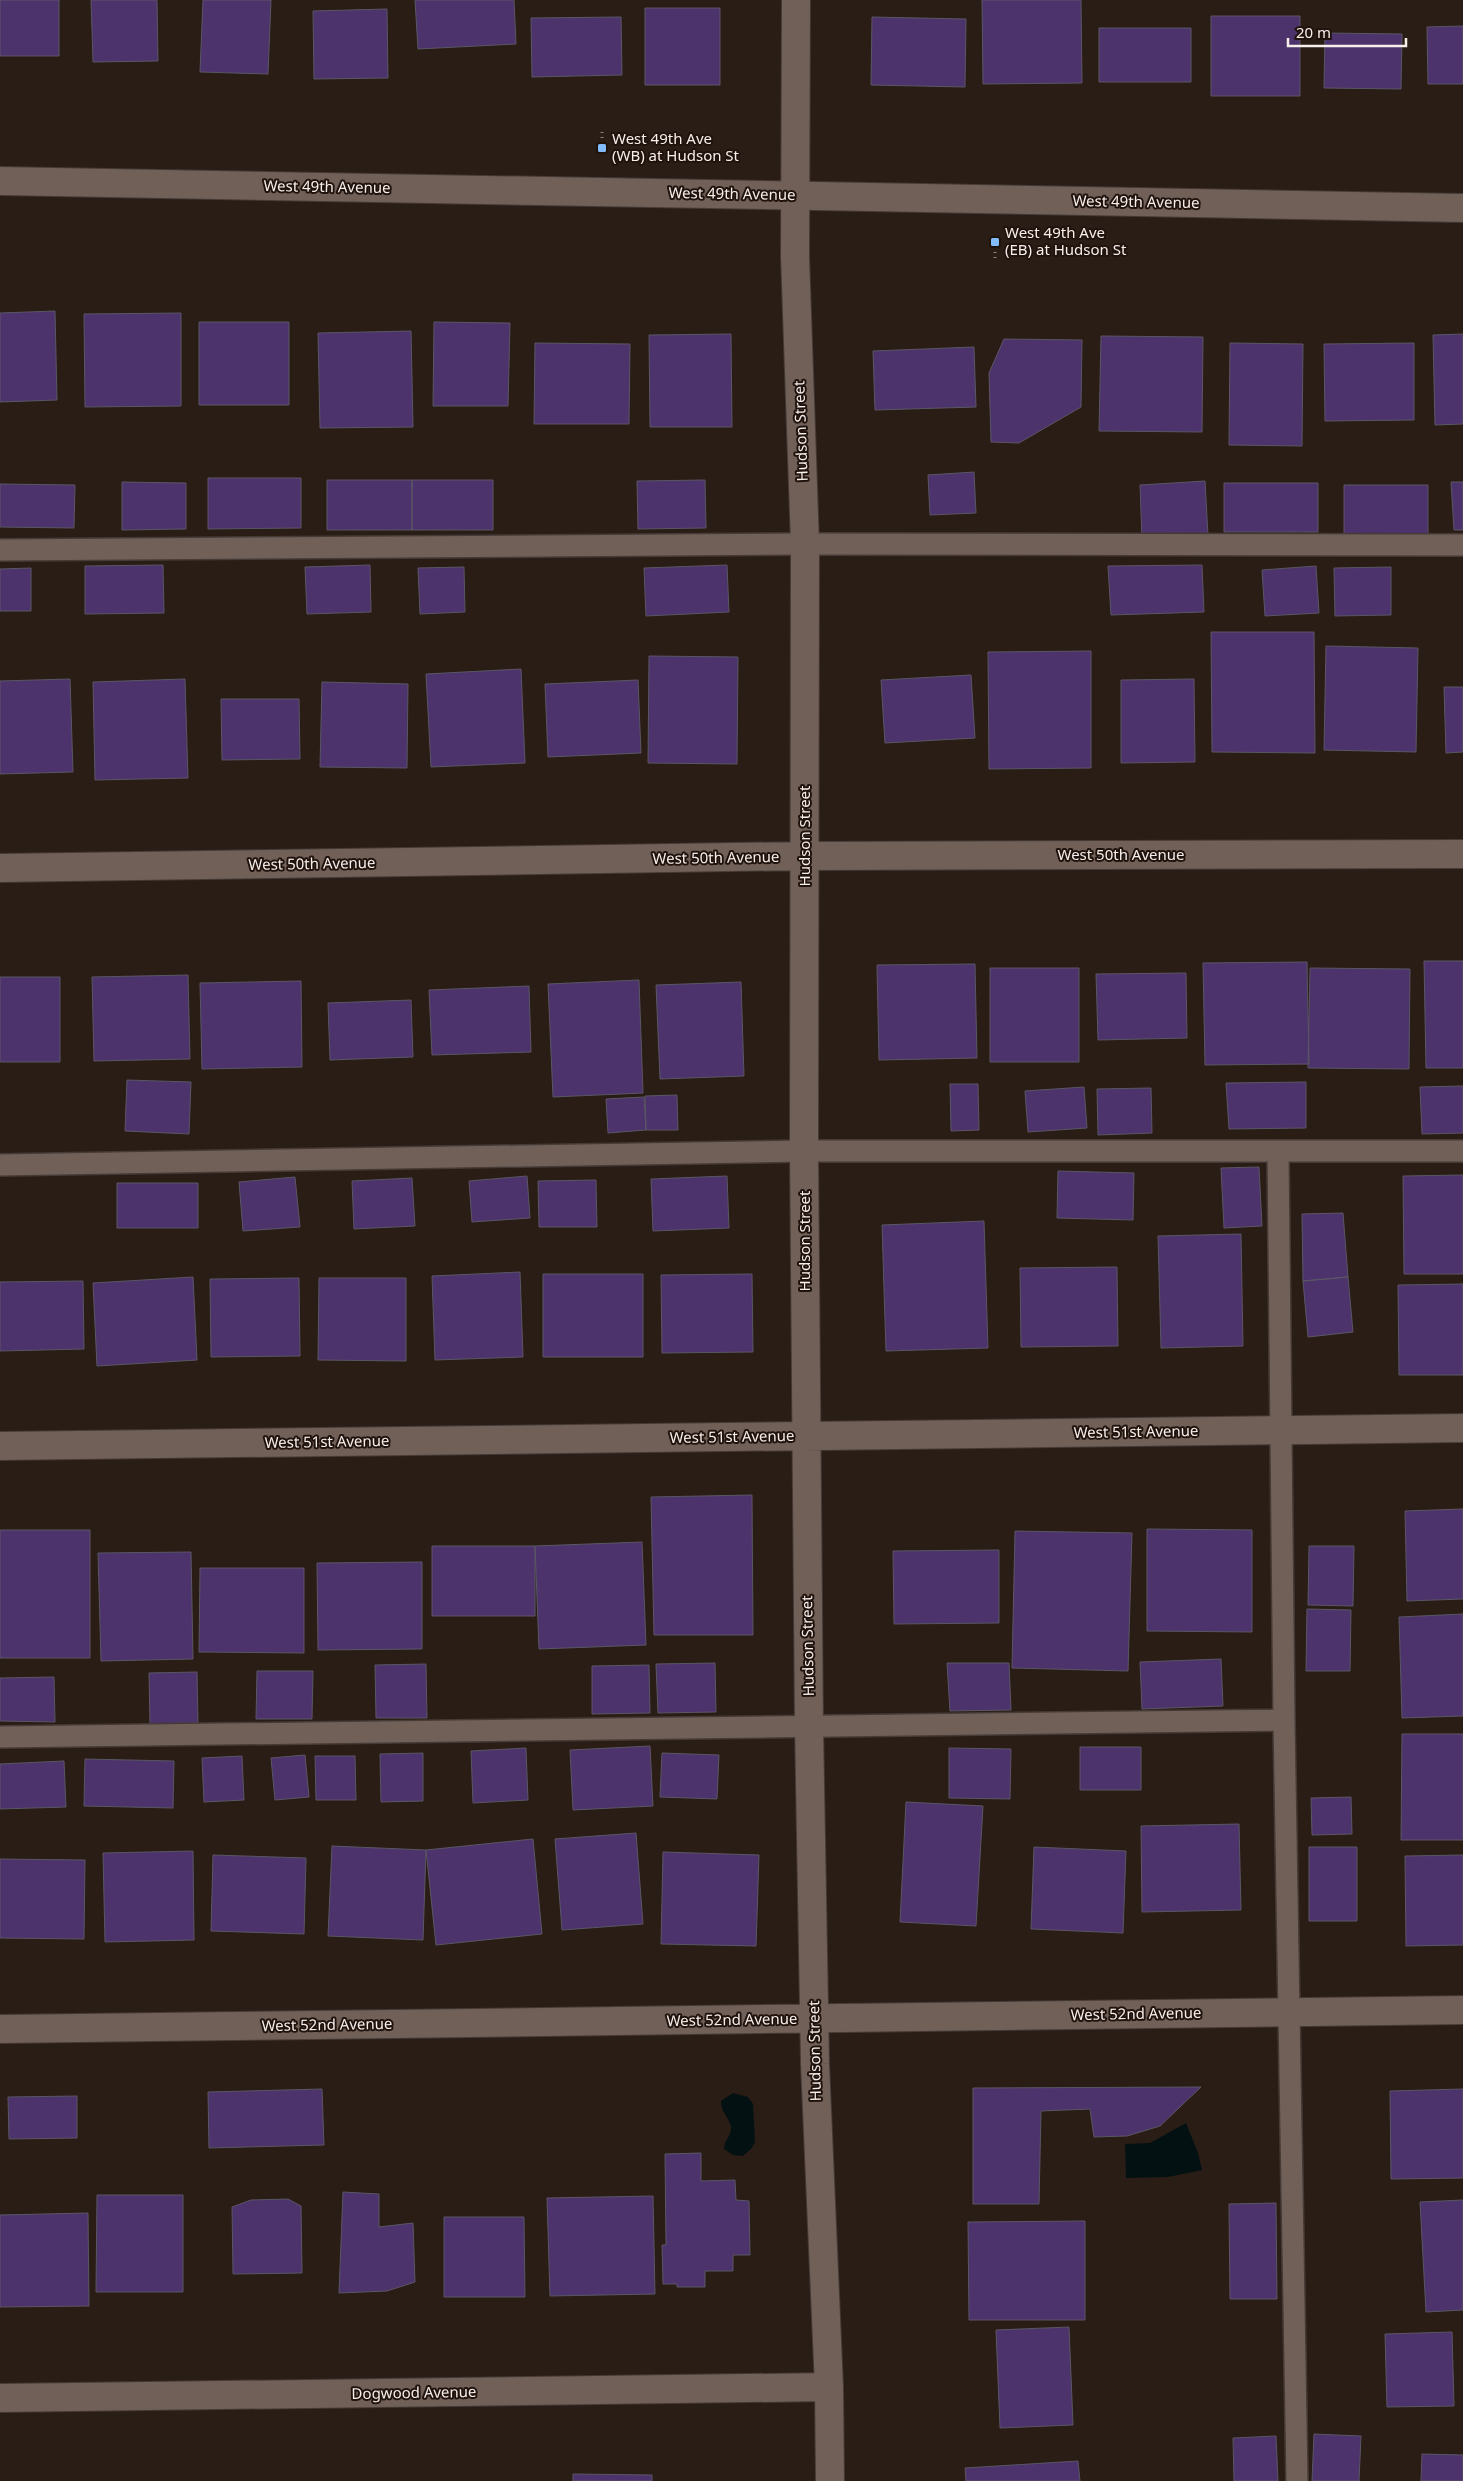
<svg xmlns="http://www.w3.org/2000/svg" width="1463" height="2481" viewBox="0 0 1463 2481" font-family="'Noto Sans',sans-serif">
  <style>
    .water { fill: #041112 }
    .building { fill: #4d336c; stroke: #5b5664 }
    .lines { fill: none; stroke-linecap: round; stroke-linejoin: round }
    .lane-casing { stroke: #453a36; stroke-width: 24 }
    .street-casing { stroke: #453a36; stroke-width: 30 }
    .secondary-casing { stroke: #453a36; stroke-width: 30 }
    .path { stroke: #8e827d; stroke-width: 3; stroke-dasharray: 1 4; stroke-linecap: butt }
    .lane { stroke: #706058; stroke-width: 21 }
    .street { stroke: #706058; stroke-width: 28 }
    .secondary { stroke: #706058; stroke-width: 28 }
    .poi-dot { fill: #82bcfa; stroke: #20130d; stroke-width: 2 }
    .labels { text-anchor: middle; stroke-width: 4; stroke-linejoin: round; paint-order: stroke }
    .poi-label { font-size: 15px; fill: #f8eeea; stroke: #20130d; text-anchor: start }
    .street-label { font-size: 15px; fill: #f8eeea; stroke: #20130d }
  </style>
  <rect width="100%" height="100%" fill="#2a1d16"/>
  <path class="water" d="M733,2093L748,2097L753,2104L755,2142L751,2149L743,2156L733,2155L724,2149C724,2140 732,2136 731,2127C729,2117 721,2113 721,2101Z
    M1186,2123L1198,2153L1202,2170L1168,2177L1126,2178L1125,2144L1150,2143Z"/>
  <path class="building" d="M0,0H59V56H0Z
    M91,0H157L158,61L93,62Z
    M203,0H271L268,74L200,72Z
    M415,0H514L516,44L418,49Z
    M982,0H1081L1082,83L983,84Z
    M645,8H720V85H645Z
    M387,9L388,78L314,79L313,11Z
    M1211,16H1300V96H1211Z
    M621,17L622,75L532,77L531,18Z
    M872,17L966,19L965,87L871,85Z
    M1463,26V84H1428L1427,27Z
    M1099,28H1191V82H1099Z
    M1325,33L1402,34L1401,89L1324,88Z
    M55,311L57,400L0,402V313Z
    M181,313V406L85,407L84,314Z
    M199,322H289V405H199Z
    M434,322L510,323L508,406H433Z
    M411,331L413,427L320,428L318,333Z
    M731,334L732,427H650L649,335Z
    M1463,334V424L1435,425L1433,335Z
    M1101,336L1203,337L1202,432L1099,431Z
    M1004,339L1082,340L1081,407L1019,443L991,442L989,373Z
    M535,343L630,344L629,424H534Z
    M1230,343L1303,344L1302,446L1229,445Z
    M1414,343V420L1325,421L1324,344Z
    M974,347L976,407L875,410L873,351Z
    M974,472L976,513L930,515L928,475Z
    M208,478H301V528L208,529Z
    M327,480H412V530H327Z
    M412,480H493V530H412Z
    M705,480L706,528L638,529L637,481Z
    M1205,481L1208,535L1142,538L1140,485Z
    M122,482L186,483V529L122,530Z
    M1451,482H1463V530H1454Z
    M1224,483H1318V532H1224Z
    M0,484L75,485L74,528L0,527Z
    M1344,485H1428V534H1344Z
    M163,565L164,613L85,614V566Z
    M370,565L371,612L307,614L305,567Z
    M727,565L729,612L646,616L644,568Z
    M1202,565L1204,612L1111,615L1108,566Z
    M1316,566L1319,613L1265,616L1262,570Z
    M464,567L465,612L420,614L418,568Z
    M1391,567V615L1335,616L1334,568Z
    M31,568V611H0V569Z
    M1211,632H1314L1315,753L1212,752Z
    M1326,646L1418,648L1416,752L1324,750Z
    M1091,651V768L989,769L988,652Z
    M649,656L738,657L737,764L648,763Z
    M521,669L525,763L431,767L426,674Z
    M971,675L975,738L885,743L881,680Z
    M70,679L73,772L0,774V681Z
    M185,679L188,778L95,780L93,682Z
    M1194,679L1195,762L1121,763V680Z
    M638,680L641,753L548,757L545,684Z
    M322,682L408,684L407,768L320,767Z
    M1444,687H1463V752L1446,753Z
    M221,699H299L300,759L222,760Z
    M1424,961H1463V1068H1426Z
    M1307,962L1309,1064L1205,1065L1203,963Z
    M975,964L977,1058L879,1060L877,965Z
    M990,968H1079V1062H990Z
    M1310,968L1410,969L1409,1069L1308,1068Z
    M1186,973L1187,1038L1098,1040L1096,974Z
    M188,975L190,1059L94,1061L92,977Z
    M0,977H60V1062H0Z
    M639,980L643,1093L553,1097L548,984Z
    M301,981L302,1067L202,1069L200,983Z
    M741,982L744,1076L660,1079L656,985Z
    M529,986L531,1052L432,1055L429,990Z
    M411,1000L413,1057L330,1060L328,1003Z
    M127,1080L191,1082L189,1134L125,1131Z
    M1306,1082V1128L1229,1129L1226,1083Z
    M950,1084H978L979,1130L951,1131Z
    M1463,1086V1133L1422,1134L1420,1087Z
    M1084,1087L1087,1128L1028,1132L1025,1091Z
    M1151,1088L1152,1133L1098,1135L1097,1089Z
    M677,1095L678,1130H646L645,1096Z
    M644,1097L646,1130L608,1133L606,1099Z
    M1259,1167L1262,1226L1224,1228L1221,1168Z
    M1058,1171L1134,1173L1133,1220L1057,1218Z
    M1463,1175V1274H1404L1403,1176Z
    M527,1176L530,1218L472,1222L469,1181Z
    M727,1176L729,1228L653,1231L651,1179Z
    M295,1177L300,1227L243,1231L239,1182Z
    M412,1178L415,1226L354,1229L352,1181Z
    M596,1180L597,1227H539L538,1181Z
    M117,1183H198V1228H117Z
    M1343,1213L1348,1277L1303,1281L1302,1214Z
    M984,1221L988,1348L886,1351L882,1225Z
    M1241,1234L1243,1346L1161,1348L1158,1236Z
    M1117,1267L1118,1346L1021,1347L1020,1268Z
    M520,1272L523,1357L435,1360L432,1276Z
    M543,1274H643V1357H543Z
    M752,1274L753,1352L662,1353L661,1275Z
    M193,1277L197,1360L97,1366L93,1283Z
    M1348,1277L1353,1332L1308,1337L1303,1281Z
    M299,1278L300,1356L211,1357L210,1279Z
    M319,1278H406V1361L318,1360Z
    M83,1281L84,1349L0,1351V1282Z
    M1463,1284V1375H1399L1398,1285Z
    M752,1495L753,1635H654L651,1497Z
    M1463,1509V1599L1407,1601L1405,1511Z
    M1147,1529L1252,1530V1632L1147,1631Z
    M0,1530H90V1658H0Z
    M1015,1531L1132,1533L1128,1671L1012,1668Z
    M642,1542L646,1645L539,1649L535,1546Z
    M432,1546H535V1616H432Z
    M1309,1546H1354L1353,1606L1308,1605Z
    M999,1550V1623L894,1624L893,1551Z
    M191,1552L193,1659L101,1661L98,1553Z
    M422,1562V1649L318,1650L317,1563Z
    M200,1568H304V1653L199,1652Z
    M1307,1609L1351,1610L1350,1671H1306Z
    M1463,1614V1716L1402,1718L1399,1617Z
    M1221,1659L1223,1706L1142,1709L1140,1662Z
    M715,1663L716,1712L658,1713L656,1664Z
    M947,1663H1009L1011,1710L950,1711Z
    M426,1664L427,1718H376L375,1665Z
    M649,1665L650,1713L592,1714V1666Z
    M257,1671H313L312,1719H256Z
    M197,1672L198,1723L150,1724L149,1673Z
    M54,1677L55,1722L0,1721V1678Z
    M1402,1734H1463V1840H1401Z
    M650,1746L653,1806L573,1810L570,1750Z
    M1080,1747H1141V1790H1080Z
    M526,1748L528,1800L473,1803L471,1751Z
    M949,1748L1011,1749L1010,1799L949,1798Z
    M423,1753V1801L381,1802L380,1754Z
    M662,1753L719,1755L717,1799L660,1797Z
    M305,1755L309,1797L275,1800L271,1758Z
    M242,1756L244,1800L204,1802L202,1758Z
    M315,1756H355L356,1800H316Z
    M85,1759L174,1761L173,1808L84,1806Z
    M64,1761L66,1807L0,1809V1764Z
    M1351,1797L1352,1834L1312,1835L1311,1798Z
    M906,1802L983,1806L976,1926L900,1922Z
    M1239,1824L1241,1910L1142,1912L1141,1826Z
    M636,1833L643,1924L562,1930L555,1839Z
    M533,1839L542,1934L436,1945L426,1850Z
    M332,1846L426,1850L423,1940L328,1936Z
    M1034,1847L1126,1851L1123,1933L1031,1929Z
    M1309,1847H1357V1921H1309Z
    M193,1851L194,1940L105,1942L103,1853Z
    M663,1852L759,1855L756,1946L661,1944Z
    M213,1855L306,1858L304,1934L211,1931Z
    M1463,1855V1945L1406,1946L1405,1856Z
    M0,1859L85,1860L84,1939L0,1938Z
    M1201,2087L1160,2126L1127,2136L1094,2137L1090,2109L1041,2111L1039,2204H973V2088Z
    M322,2089L324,2145L209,2148L208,2092Z
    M1463,2089V2178L1391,2179L1390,2091Z
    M77,2096V2138L9,2139L8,2097Z
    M701,2153V2181L735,2180L736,2200L749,2201L750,2255H733V2271H705V2287H677V2284H663L662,2245H666L665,2154Z
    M343,2192L379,2194V2227L413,2223L415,2282L387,2291L339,2293Z
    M97,2195H183V2292H96Z
    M653,2196L655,2294L550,2296L547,2198Z
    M288,2199L301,2206L302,2273L233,2274L232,2207L251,2200Z
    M1463,2200V2310L1426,2312L1420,2202Z
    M1276,2203L1277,2299H1230L1229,2204Z
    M88,2213L89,2306L0,2307V2215Z
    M444,2217H524L525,2297H444Z
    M1085,2221V2320H969L968,2222Z
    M1069,2327L1073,2425L1000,2428L996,2330Z
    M1452,2332L1454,2406L1387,2407L1385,2334Z
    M1314,2434L1361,2436L1359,2481H1312Z
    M1276,2436L1278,2481H1234L1233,2438Z
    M1422,2454L1463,2455V2481H1421Z
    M1078,2461L1080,2481H966L965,2468Z
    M573,2474L652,2475V2481H573Z"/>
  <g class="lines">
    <g class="lane-casing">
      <path id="lane" d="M0,550L805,544L1463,545
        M1278,1151L1284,1720L1297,2481
        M0,1165L804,1151H1463
        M0,1737L1284,1720"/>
    </g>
    <g class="street-casing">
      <path id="street" d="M796,0L795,256L805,544L804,1151L809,1726L815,2064L829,2387L830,2481
        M0,868L805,856L1463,854
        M0,1446L1463,1428
        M0,2029L1463,2010
        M0,2398L829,2387"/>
    </g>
    <g class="secondary-casing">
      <path id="secondary" d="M0,181L1463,208"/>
    </g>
    <path class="path" d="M602,132V148
      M995,242V260"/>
    <use href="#lane" class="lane"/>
    <use href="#street" class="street"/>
    <use href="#secondary" class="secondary"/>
  </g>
  <g class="poi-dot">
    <rect x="597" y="143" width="10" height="10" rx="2.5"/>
    <rect x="990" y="237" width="10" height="10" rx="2.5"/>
  </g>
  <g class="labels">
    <g class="poi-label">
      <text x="612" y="144">West 49th Ave<tspan x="612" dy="17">(WB) at Hudson St</tspan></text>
      <text x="1005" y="238">West 49th Ave<tspan x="1005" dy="17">(EB) at Hudson St</tspan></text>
    </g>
    <g class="street-label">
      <text transform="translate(327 187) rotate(1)" y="5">West 49th Avenue</text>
      <text transform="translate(732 194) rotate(1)" y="5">West 49th Avenue</text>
      <text transform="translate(1136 202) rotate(1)" y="5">West 49th Avenue</text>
      <text transform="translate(801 431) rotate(-92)" y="5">Hudson Street</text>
      <text transform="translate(805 836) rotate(-90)" y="5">Hudson Street</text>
      <text x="1121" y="860">West 50th Avenue</text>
      <text transform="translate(716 858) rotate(-1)" y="5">West 50th Avenue</text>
      <text transform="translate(312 864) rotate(-1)" y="5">West 50th Avenue</text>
      <text transform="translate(805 1241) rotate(-90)" y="5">Hudson Street</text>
      <text transform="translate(1136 1432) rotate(-1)" y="5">West 51st Avenue</text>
      <text transform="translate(732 1437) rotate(-1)" y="5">West 51st Avenue</text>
      <text transform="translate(327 1442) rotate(-1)" y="5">West 51st Avenue</text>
      <text transform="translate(808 1646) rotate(-91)" y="5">Hudson Street</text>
      <text transform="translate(1136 2014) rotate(-1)" y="5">West 52nd Avenue</text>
      <text transform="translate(732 2020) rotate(-1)" y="5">West 52nd Avenue</text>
      <text transform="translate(327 2025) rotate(-1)" y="5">West 52nd Avenue</text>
      <text transform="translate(815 2051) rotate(-91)" y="5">Hudson Street</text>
      <text transform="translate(414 2393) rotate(-1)" y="5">Dogwood Avenue</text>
    </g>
  </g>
  <path d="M1288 38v8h118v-8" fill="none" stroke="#f8eeea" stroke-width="2.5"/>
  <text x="1296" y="38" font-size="15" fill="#f8eeea" stroke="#20130d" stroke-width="4" paint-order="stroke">20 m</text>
</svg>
